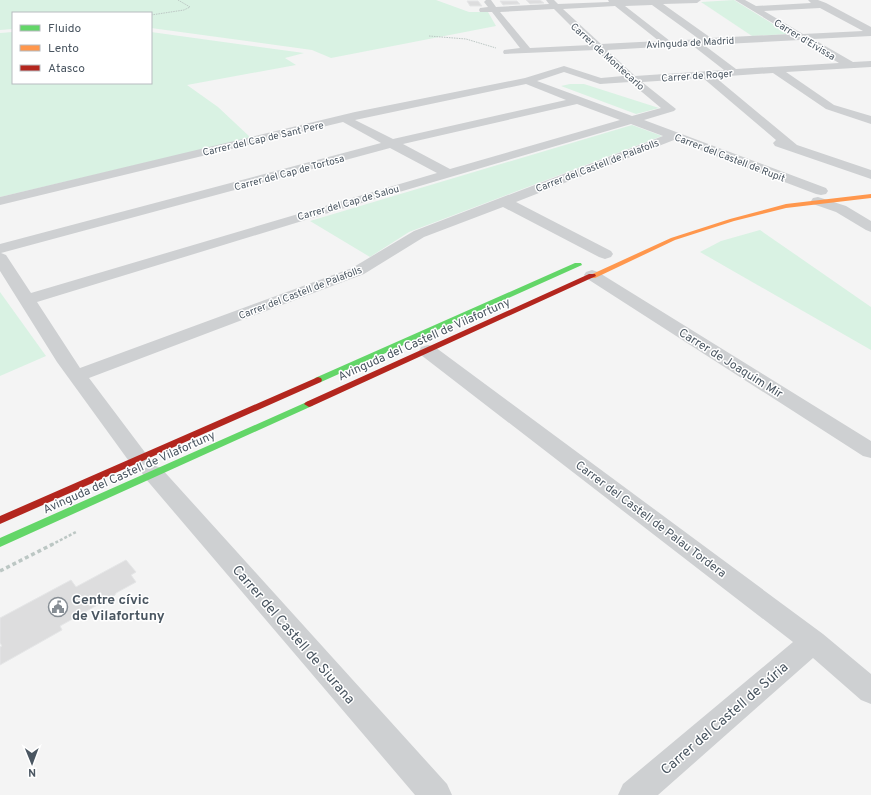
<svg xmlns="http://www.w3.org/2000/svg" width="871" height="795" viewBox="0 0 871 795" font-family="Overpass,sans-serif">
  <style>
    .green { fill: #d9f2e3 }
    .building { fill: #ddddde; stroke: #e5e6e7 }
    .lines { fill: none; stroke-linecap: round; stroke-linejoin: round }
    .path-far2 { stroke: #bcc7c4; stroke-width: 1; stroke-dasharray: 1.5 1; stroke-linecap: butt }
    .path-far1 { stroke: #bcc7c4; stroke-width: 2.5; stroke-dasharray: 3 2; stroke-linecap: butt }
    .path { stroke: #bcc7c4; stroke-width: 3.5; stroke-dasharray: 4 3; stroke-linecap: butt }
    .street { fill: #ced0d2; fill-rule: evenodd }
    .fast { fill: #63d668; fill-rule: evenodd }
    .slow { fill: #ff974d; fill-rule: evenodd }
    .jam { fill: #b3261e; fill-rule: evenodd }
    .labels { text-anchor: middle; stroke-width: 3; stroke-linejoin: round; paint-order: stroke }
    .far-street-label { font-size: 10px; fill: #4a5661; stroke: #fff }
    .street-label { font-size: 12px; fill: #4a5661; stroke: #fff }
    .near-poi-label { font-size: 14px; font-weight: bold; fill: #4a5661; stroke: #fff; text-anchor: start }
    .near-street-label { font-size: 14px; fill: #4a5661; stroke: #fff }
  </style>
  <rect width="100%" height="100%" fill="#f4f4f4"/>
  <path class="green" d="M0,0H436L469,12H488L496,26L331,58L312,50L151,28V13H13V29L0,30Z
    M734,0L789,34L752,36L701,2Z
    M13,32V83H151V32L304,53L285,58L296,65L187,85L218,107L251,138L0,197V33Z
    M570,84H584L659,108L636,114L561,86Z
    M632,125L662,136L409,232L370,257L310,221Z
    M760,230L871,307V350L700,252L721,241Z
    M0,292L46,356L0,376Z"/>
  <path class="building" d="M526,0H540L544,3L530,4Z
    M467,1H478L482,6H470Z
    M500,1H517L520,4L503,5Z
    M126,560L136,572L131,575L136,582L116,593L115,595L60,626L62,630L0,665V647L2,646L0,643V618L71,580L76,587Z"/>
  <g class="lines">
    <path class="path-far2" d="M151,15L184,10L190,7L178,0
      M429,36L466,39L496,48"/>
    <path class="path-far1" d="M51,545L76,532"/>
    <path class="path" d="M0,571L53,544"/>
    <path class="street" d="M486,0H491L496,7L549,4L546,0H554L558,4L609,2L608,0H701L697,3L663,4L711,38L791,34L735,0H745L756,6L811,3L808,0H818L826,3L871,27V36L813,39L853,62L871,61V67L786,72L834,105L871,116V124L826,109L773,73L715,77L797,145L871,170V179L775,146L773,143L776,140L703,78L642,82L676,109L674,111L644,120L826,188L828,191L826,194L821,195L816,194L674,140L516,202L611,251L613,254L611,257L605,259L599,257L503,207L424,237L364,274L89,378L150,459L147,464L139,466L131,464L57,362L0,271V244L381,143L343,122L0,205V197L355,112L525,78L564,66L601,78L623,76L596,50L504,54L503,52L504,50L520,48L492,12H480L479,10L480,8L488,7L484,2ZM652,5L699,39L670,41L625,6ZM615,6L659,41L601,44L563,9ZM820,8L863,31L803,34L764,11ZM554,9L590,45L530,48L500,12ZM800,40L839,63L736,69L704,45ZM692,45L724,70L635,76L607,50ZM564,72L600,84L630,82L661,108L632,116L537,81ZM526,84L566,100L393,139L355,120ZM577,104L620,120L450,169L403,144ZM631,124L663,136L414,231L352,268L80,368L37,302L338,210ZM390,148L437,173L31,293L6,255L1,253Z
      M818,197L846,206L871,221V232L866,230L836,212L813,204L811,201L813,198Z
      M592,270L598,272L871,441V458L863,456L586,278L584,275L586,272Z
      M428,345L435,347L823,634L871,674V704L861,700L813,658L658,795H618L623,784L793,642L421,355L419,351L421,347Z
      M153,465L161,468L447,784L452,795H415L145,478L142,473L145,468Z"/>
    <path class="fast" d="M575,263H581L582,265L321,382H315L314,380L315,378Z
      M309,401L314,404L312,406L0,547V538Z"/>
    <path class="slow" d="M871,194V198L786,208L734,221L675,240L595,278H589L588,276L671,238L730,219L786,204Z"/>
    <path class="jam" d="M589,274H595L596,276L312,406L309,407L304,404L306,402Z
      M318,377L321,378L322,380L321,382L0,524V516Z"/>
  </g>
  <defs>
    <g id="civic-ring" transform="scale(1)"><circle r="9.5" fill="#fff" stroke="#868d94" stroke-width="1.5"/><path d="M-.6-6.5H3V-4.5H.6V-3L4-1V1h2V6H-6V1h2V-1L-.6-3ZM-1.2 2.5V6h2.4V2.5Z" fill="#868d94"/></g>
  </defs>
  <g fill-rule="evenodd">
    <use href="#civic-ring" x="58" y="607"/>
  </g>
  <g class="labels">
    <g class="far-street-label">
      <text transform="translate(805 39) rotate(31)" y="4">Carrer d'Eivissa</text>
      <text transform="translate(690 42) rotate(-3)" y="4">Avinguda de Madrid</text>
      <text transform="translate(608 56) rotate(42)" y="4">Carrer de Montecarlo</text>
      <text transform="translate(697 75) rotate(-4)" y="4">Carrer de Roger</text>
      <text transform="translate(263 138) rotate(-13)" y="4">Carrer del Cap de Sant Pere</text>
      <text transform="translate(730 157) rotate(21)" y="4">Carrer del Castell de Rupit</text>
      <text transform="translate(597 165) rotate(-21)" y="4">Carrer del Castell de Palafolls</text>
      <text transform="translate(289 172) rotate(-15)" y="4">Carrer del Cap de Tortosa</text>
      <text transform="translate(348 202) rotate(-16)" y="4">Carrer del Cap de Salou</text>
      <text transform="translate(300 292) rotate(-21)" y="4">Carrer del Castell de Palafolls</text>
    </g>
    <g class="street-label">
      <text transform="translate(424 339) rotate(-24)" y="4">Avinguda del Castell de Vilafortuny</text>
      <text transform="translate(731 363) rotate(32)" y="4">Carrer de Joaquim Mir</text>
      <text transform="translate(129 472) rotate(-24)" y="4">Avinguda del Castell de Vilafortuny</text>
      <text transform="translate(651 519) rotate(37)" y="4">Carrer del Castell de Palau Tordera</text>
    </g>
    <g class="near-poi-label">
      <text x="72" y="604">Centre cívic<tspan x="72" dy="16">de Vilafortuny</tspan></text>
    </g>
    <g class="near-street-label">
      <text transform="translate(294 634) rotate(49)" y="5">Carrer del Castell de Siurana</text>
      <text transform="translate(724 718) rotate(-41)" y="5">Carrer del Castell de Súria</text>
    </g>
  </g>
  <rect x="12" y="12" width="140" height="72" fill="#ffffff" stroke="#b7bbc0"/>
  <rect x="20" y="25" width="20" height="6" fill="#63d668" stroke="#b7bbc0"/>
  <text x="48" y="32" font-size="12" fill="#4a5661">Fluido</text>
  <rect x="20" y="45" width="20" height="6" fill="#ff974d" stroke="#b7bbc0"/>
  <text x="48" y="52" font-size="12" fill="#4a5661">Lento</text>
  <rect x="20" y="65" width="20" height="6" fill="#b3261e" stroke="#b7bbc0"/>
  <text x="48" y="72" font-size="12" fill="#4a5661">Atasco</text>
  <g transform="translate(32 763) rotate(179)" stroke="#ffffff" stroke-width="3" paint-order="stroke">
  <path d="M0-3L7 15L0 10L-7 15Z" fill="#4a5661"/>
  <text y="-6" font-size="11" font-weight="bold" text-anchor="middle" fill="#4a5661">N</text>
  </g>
</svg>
